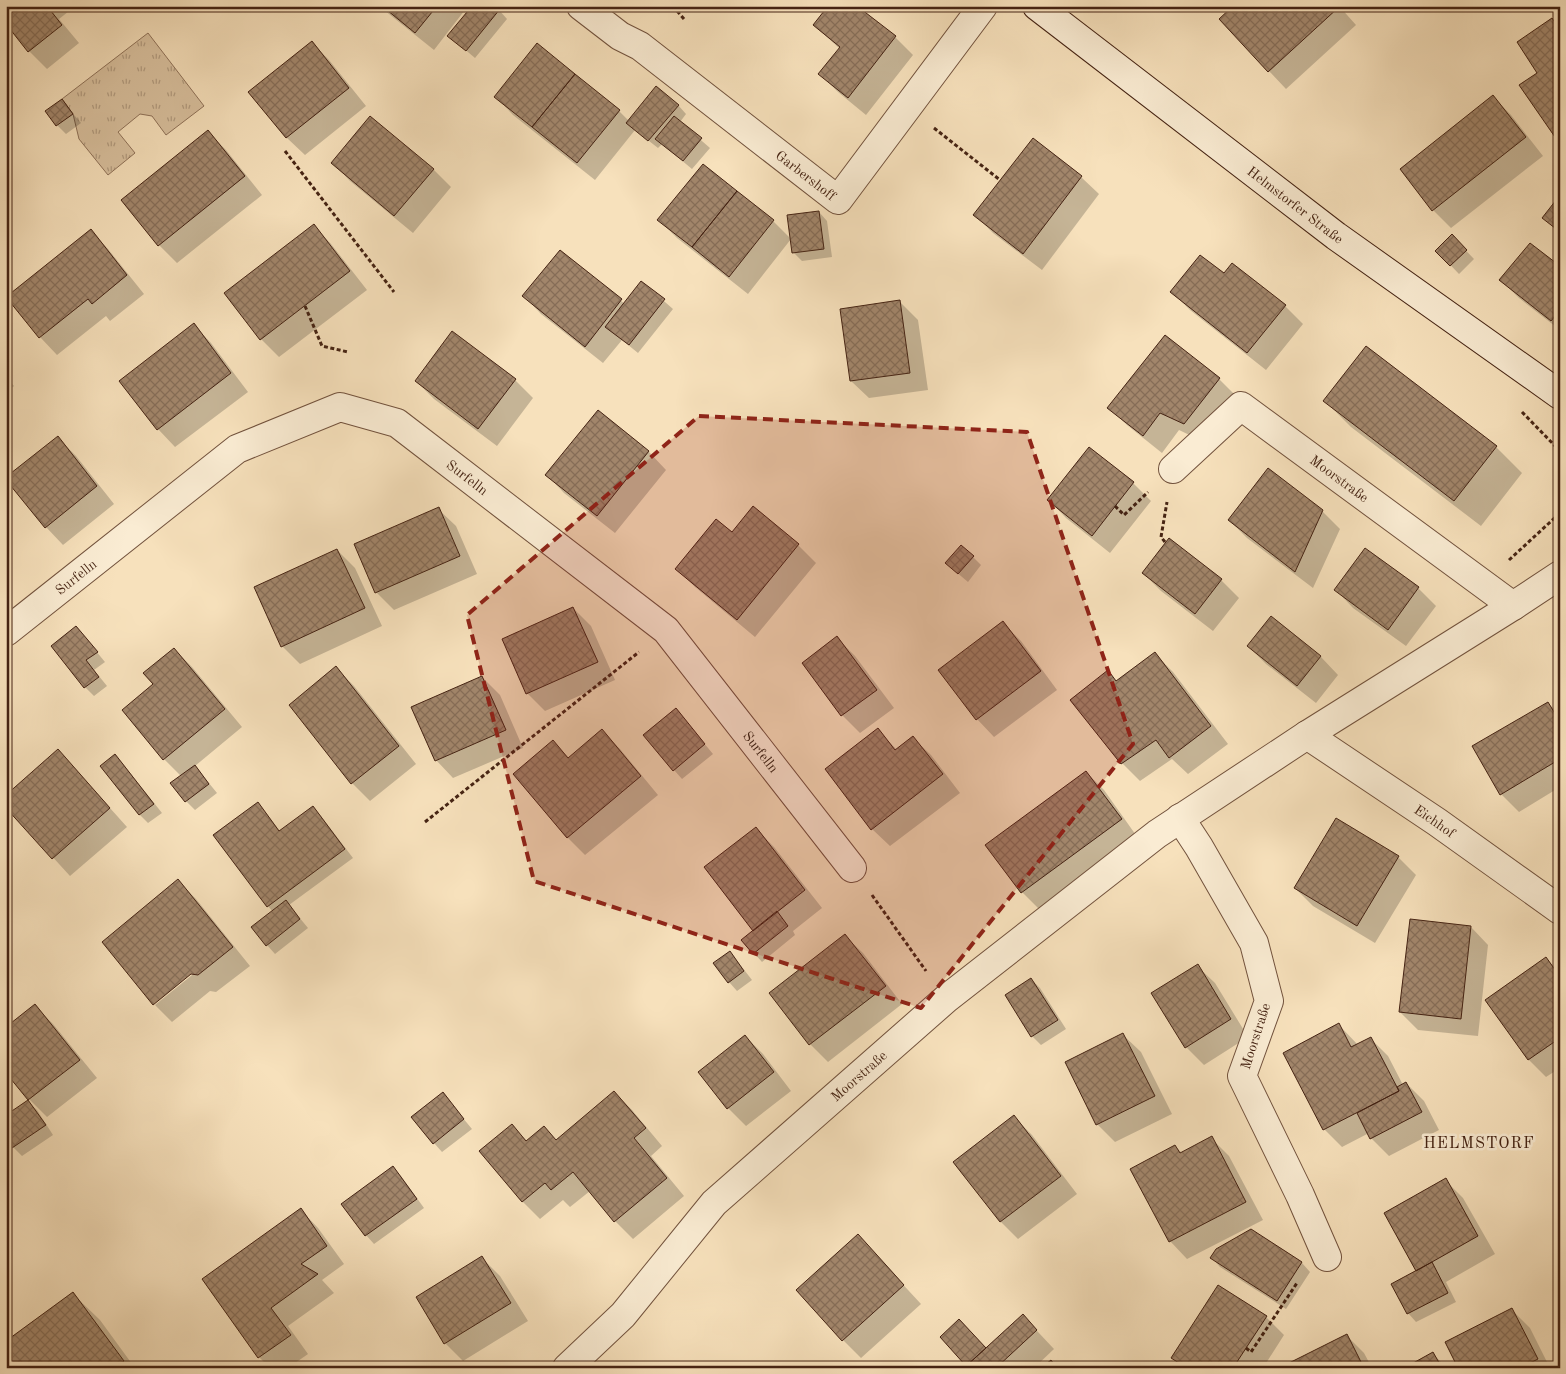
<svg xmlns="http://www.w3.org/2000/svg" width="1566" height="1374" viewBox="0 0 1566 1374" font-family="'Old Standard TT',serif">
  <style>
    .grass { fill: url(#grass-tufts); stroke: #8f7259 }
    .shadow { fill: #0003 }
    .building { fill: url(#building-cross-hatch); stroke: #452313 }
    .lines { fill: none; stroke-linecap: round; stroke-linejoin: round }
    .street-casing { stroke: #72523d; stroke-width: 30 }
    .secondary-casing { stroke: #452313; stroke-width: 30 }
    .path { stroke: #452313; stroke-width: 3; stroke-dasharray: 4 2.5; stroke-linecap: butt }
    .street { stroke: #faecd3; stroke-width: 28 }
    .secondary { stroke: #faecd3; stroke-width: 28 }
    .marked { fill: #8f2418; fill-opacity: 0.2; stroke: #8f2418; stroke-width: 4; stroke-dasharray: 10 6; stroke-linejoin: round }
    .labels { text-anchor: middle; stroke-width: 5; stroke-linejoin: round; paint-order: stroke }
    .street-label { font-size: 14px; fill: #452313; stroke: #faecd3 }
    .quarter-label { font-size: 16px; letter-spacing: 1px; fill: #452313; stroke: #faecd3 }
  </style>
  <defs>
    <pattern id="grass-tufts" width="24" height="20" patternUnits="userSpaceOnUse" patternTransform="scale(1.25)"><rect width="24" height="20" fill="#d9c19f"/><path d="M3 7l-1-3M5 7V3M7 7l1-3M15 17l-1-3M17 17v-4M19 17l1-3" fill="none" stroke="#b29c80"/></pattern>
    <pattern id="building-cross-hatch" width="8" height="8" patternUnits="userSpaceOnUse" patternTransform="scale(1.25)"><rect width="8" height="8" fill="#a2866b"/><path d="M0 0l8 8M0 8l8-8" fill="none" stroke="#866d57"/></pattern>
  </defs>
  <rect width="100%" height="100%" fill="#f7e1bc"/>
  <filter id="stains"><feTurbulence type="fractalNoise" baseFrequency=".004" numOctaves="4"/><feColorMatrix values="0 0 0 0 .2 0 0 0 0 .09 0 0 0 0 .02 0 0 0 .5 -.17"/></filter>
  <radialGradient id="worn" r=".72"><stop offset=".6" stop-color="#630" stop-opacity="0"/><stop offset="1" stop-color="#630" stop-opacity=".3"/></radialGradient>
  <path class="grass" d="M148,33L204,106L166,135L152,116L140,114L118,132L135,153L108,175L79,139L73,114L62,99Z"/>
  <path class="shadow" d="M6,6H71L73,8L59,19L79,43L47,69L29,51Z
    M379,6H468L434,50Z
    M689,6H698L694,11Z
    M855,6L895,37L913,55L866,115L838,92L820,74L840,49L814,25Z
    M1196,6H1205L1200,10Z
    M1339,6L1356,25L1286,89L1269,71Z
    M499,10L507,19L475,58L449,36Z
    M311,42L329,60L366,106L305,155L287,138L250,92Z
    M496,97L619,111L629,121L678,105L686,114L680,122L710,148L692,169L662,144L658,148L635,130L595,180L513,115Z
    M1493,97L1511,115L1543,156L1451,228L1433,210L1401,170Z
    M62,101L81,123L66,134L57,125L47,111Z
    M208,132L226,150L262,195L177,263L159,245Z
    M333,163L433,169L451,187L413,233L350,181Z
    M1081,177L1099,194L1042,270L993,233L975,215Z
    M819,212L827,221L832,257L802,261L793,252Z
    M659,220L773,221L791,239L748,294L677,238Z
    M314,226L331,244L367,290L279,357L261,339Z
    M91,231L108,249L144,294L110,321L106,316L57,355L40,337Z
    M1452,236L1474,259L1459,274L1437,251Z
    M560,252L625,304L642,282L673,309L638,353L622,340L603,363L541,314L524,296Z
    M1560,268V330L1519,298L1501,280Z
    M1224,275L1285,306L1303,324L1266,370L1190,310L1172,292Z
    M900,302L918,320L928,390L869,398L851,381Z
    M194,325L211,343L248,392L175,447L158,429Z
    M6,377L14,386L6,393Z
    M1219,379L1237,397L1202,441L1179,430L1162,453L1127,425L1109,408Z
    M515,380L533,398L497,446L434,399L416,381Z
    M1325,401L1496,447L1522,473L1481,526L1351,427Z
    M598,411L649,452L666,470L615,533L564,493L547,475Z
    M58,438L76,456L114,504L63,545L46,527Z
    M1089,449L1133,483L1151,501L1110,553L1066,518L1049,500Z
    M753,508L798,545L816,563L755,637L695,587L677,569L732,534Z
    M438,509L456,526L477,574L394,610L376,592L356,545Z
    M1322,511L1340,529L1313,588L1247,538L1229,520Z
    M1169,539L1221,580L1239,598L1213,631L1161,591L1143,573Z
    M1365,549L1418,588L1436,606L1406,646L1353,608L1336,590Z
    M337,550L355,568L382,626L300,664L282,646Z
    M973,557L981,565L968,582L955,571Z
    M573,608L591,626L615,680L545,711L527,693Z
    M1271,618L1321,657L1338,675L1316,703L1266,664L1248,646Z
    M1003,623L1021,641L1057,690L994,737L977,719Z
    M76,627L105,662L94,670L107,686L94,696L85,687L53,646Z
    M837,638L855,656L894,708L860,733L842,715Z
    M174,649L192,667L242,727L195,766L217,793L195,810L186,801L172,783L181,776L164,759L123,710L154,684Z
    M1155,654L1173,672L1228,744L1188,774L1172,759L1140,781L1122,763L1072,700L1107,672L1118,682Z
    M336,668L354,686L416,764L370,801L352,783Z
    M482,677L500,695L523,748L453,778L436,760Z
    M1548,703L1560,715V787L1519,812L1501,794Z
    M684,719L713,754L682,779L674,770Z
    M878,730L897,750L913,738L931,755L960,793L890,846L872,829Z
    M602,731L620,749L658,795L585,855L567,837L553,742L570,759Z
    M58,751L75,769L127,827L70,876L6,806Z
    M115,756L123,764L162,813L148,823L140,815L101,767Z
    M1086,772L1104,790L1138,838L1040,910L1022,892Z
    M258,804L266,813L280,831L313,807L321,816L353,858L289,905L308,928L275,954L267,945L273,912L268,906Z
    M756,829L774,847L822,908L793,931L795,935L762,962L754,953Z
    M1398,857L1416,875L1375,943L1313,906L1295,888Z
    M178,881L196,899L250,966L216,992L210,991L172,1022L155,1005L197,971Z
    M1471,927L1488,945L1478,1036L1418,1030L1400,1012Z
    M845,936L863,953L902,1004L828,1062L810,1044Z
    M730,953L738,962L752,980L737,991L729,982Z
    M1546,959L1560,972V1068L1546,1077L1529,1060L1487,1000Z
    M1197,966L1215,983L1248,1037L1204,1065L1186,1047Z
    M1031,979L1040,988L1066,1029L1041,1045L1032,1036Z
    M35,1006L53,1024L97,1078L47,1117L29,1099L6,1071Z
    M1339,1025L1358,1045L1370,1038L1388,1056L1403,1085L1406,1083L1424,1101L1439,1130L1389,1156L1371,1138L1369,1133L1342,1147L1324,1129L1285,1054Z
    M1123,1035L1141,1052L1172,1114L1115,1142L1097,1124Z
    M745,1036L763,1054L791,1091L746,1126L728,1108L700,1072Z
    M614,1092L632,1110L662,1146L651,1156L684,1196L633,1239L615,1221L590,1191L570,1207L563,1200L540,1219L523,1202L481,1151L512,1126L528,1142L544,1128L557,1141Z
    M443,1094L472,1129L442,1152L434,1143Z
    M28,1102L37,1110L53,1135L22,1156L13,1147L6,1137Z
    M1014,1117L1032,1135L1077,1194L1018,1239L1001,1222L955,1162Z
    M1211,1138L1229,1156L1263,1220L1187,1259L1170,1241L1175,1146L1182,1153Z
    M393,1168L401,1176L424,1208L374,1244L366,1235Z
    M1445,1180L1463,1198L1495,1254L1446,1282L1456,1302L1416,1322L1408,1313Z
    M301,1210L318,1228L344,1264L322,1280L334,1293L288,1326L308,1354L288,1368H270L259,1357L204,1279Z
    M1251,1231L1302,1263L1310,1272L1286,1309L1220,1267L1212,1258Z
    M858,1236L921,1304L861,1358L843,1340Z
    M482,1258L500,1276L528,1321L463,1361L445,1343Z
    M73,1294L100,1320L135,1368H8L6,1365V1343Z
    M1512,1310L1530,1328L1550,1368H1459Z
    M1023,1316L1054,1349L1034,1368H967L968,1366L941,1337L986,1350Z
    M1266,1317L1284,1335L1263,1368H1183L1173,1358Z
    M1346,1335L1364,1353L1372,1368H1283Z
    M1433,1354L1442,1363L1445,1368H1407Z"/>
  <path class="building" d="M6,6H47L62,25L28,52L6,24Z
    M382,6H437L415,33Z
    M472,6H496L500,9L466,51L447,36Z
    M828,6H857L896,36L848,98L818,74L840,47L813,25Z
    M1233,6H1339V7L1268,72L1219,19Z
    M1552,18L1560,30V138L1557,140L1519,85L1537,73L1517,42Z
    M312,41L349,88L286,138L248,92Z
    M537,43L575,74L532,127L494,97Z
    M575,74L620,110L577,163L532,127Z
    M656,86L679,105L648,141L626,123Z
    M1493,95L1526,137L1432,211L1400,169Z
    M62,99L73,114L56,126L45,111Z
    M370,116L434,169L394,216L331,163Z
    M674,116L702,138L683,161L655,139Z
    M208,130L245,176L158,246L121,200Z
    M1033,138L1082,176L1023,254L973,215Z
    M703,164L737,191L692,247L657,220Z
    M737,191L774,220L729,277L692,247Z
    M1560,195V232L1542,218Z
    M819,211L824,249L792,253L787,215Z
    M314,224L350,271L260,340L224,293Z
    M91,229L127,275L92,304L88,299L39,338L6,297Z
    M1452,234L1467,250L1450,266L1435,251Z
    M1530,243L1560,266V310L1551,321L1499,280Z
    M560,250L622,299L585,347L522,296Z
    M1200,255L1224,273L1232,263L1286,305L1247,353L1170,292Z
    M641,281L665,299L629,345L605,327Z
    M900,300L910,373L850,381L840,309Z
    M194,323L231,373L157,430L119,381Z
    M452,331L516,379L478,429L415,381Z
    M1165,335L1220,378L1184,424L1160,413L1143,436L1107,408Z
    M1366,346L1497,446L1454,501L1323,401Z
    M598,410L649,451L597,516L545,475Z
    M58,436L97,486L45,528L6,480V477Z
    M1089,447L1134,482L1092,536L1047,500Z
    M1268,468L1323,510L1295,572L1228,520Z
    M753,506L799,544L737,620L675,569L716,519L732,532Z
    M439,507L460,556L375,593L354,544Z
    M1169,538L1222,579L1195,614L1142,573Z
    M961,545L974,556L958,574L945,563Z
    M1365,548L1419,587L1388,630L1334,590Z
    M337,549L365,608L281,647L254,587Z
    M573,607L598,662L526,694L502,639Z
    M1271,616L1321,656L1297,686L1247,646Z
    M1003,621L1041,671L976,720L938,670Z
    M76,626L98,652L86,660L99,677L84,688L51,646Z
    M837,636L877,690L841,716L802,663Z
    M174,648L225,709L163,760L122,710L153,684L143,673Z
    M1155,652L1211,726L1169,758L1156,740L1121,764L1070,700L1108,670L1116,681Z
    M336,666L399,746L351,784L289,705Z
    M482,676L506,730L435,761L411,707Z
    M1548,702L1560,722V759L1500,795L1472,746Z
    M676,708L705,744L673,771L643,735Z
    M878,728L895,750L913,736L943,774L871,830L825,769Z
    M602,729L641,776L567,838L513,774L553,740L568,758Z
    M58,749L110,808L52,859L6,808V795Z
    M115,754L154,804L139,815L100,766Z
    M195,765L209,784L185,802L170,783Z
    M1086,771L1122,819L1021,893L985,845Z
    M258,802L279,831L313,806L345,849L267,907L213,835Z
    M1336,818L1399,856L1357,926L1294,888Z
    M756,827L805,890L753,931L704,867Z
    M178,879L233,947L198,975L191,974L153,1005L102,942Z
    M286,900L300,919L266,946L251,927Z
    M777,911L788,926L753,954L741,940Z
    M1410,919L1471,926L1461,1019L1399,1012Z
    M845,934L886,986L809,1045L769,993Z
    M730,951L744,971L728,983L713,963Z
    M1546,957L1558,974L1560,973V1038L1528,1060L1485,1000Z
    M1198,964L1231,1019L1185,1048L1151,993Z
    M1031,978L1058,1020L1031,1037L1005,995Z
    M35,1004L80,1060L28,1100L6,1073V1027Z
    M1339,1023L1351,1047L1371,1037L1399,1091L1323,1130L1283,1053Z
    M1123,1033L1155,1096L1096,1125L1065,1062Z
    M745,1035L774,1072L727,1109L698,1072Z
    M1406,1082L1422,1112L1370,1139L1357,1113L1399,1091L1397,1087Z
    M614,1091L646,1128L634,1138L667,1178L614,1222L573,1172L551,1190L545,1183L522,1202L479,1151L512,1124L526,1141L544,1126L556,1140Z
    M443,1092L464,1119L433,1144L411,1117Z
    M28,1100L46,1125L12,1148L6,1139V1115Z
    M1014,1115L1061,1176L1000,1222L953,1162Z
    M1212,1136L1246,1202L1169,1242L1130,1169L1175,1145L1180,1153Z
    M393,1166L417,1199L365,1236L341,1204Z
    M1446,1178L1478,1236L1416,1271L1384,1213Z
    M301,1208L327,1246L301,1264L318,1274L271,1308L291,1335L258,1358L202,1279Z
    M1251,1229L1302,1262L1277,1301L1210,1258L1216,1249Z
    M858,1234L904,1285L842,1341L796,1290Z
    M482,1256L511,1303L444,1344L416,1297Z
    M1432,1262L1448,1293L1407,1314L1391,1284Z
    M1218,1285L1267,1316L1233,1368H1187L1171,1358Z
    M73,1292L124,1361L115,1368H7L6,1341Z
    M1512,1308L1538,1359L1520,1368H1458L1445,1342Z
    M1023,1314L1037,1330L996,1368H964Z
    M959,1319L986,1348L966,1366L940,1337Z
    M1347,1334L1364,1368H1281V1367Z
    M1433,1352L1442,1368H1407L1406,1367Z
    M1051,1360L1057,1368H1041Z"/>
  <g class="lines">
    <g class="street-casing">
      <g id="street">
        <path id="s1" d="M581,6L620,36L640,46L838,200L983,6"/>
        <path id="s2" d="M1173,469L1241,406L1513,606"/>
        <path id="s3" d="M6,632L237,449L340,407L397,423L666,630L852,868"/>
        <path id="s4" d="M1307,735L1437,822L1560,910"/>
        <path d="M1180,818L1199,847L1254,943L1269,1001L1242,1076L1300,1195L1327,1257"/>
        <path id="s5" d="M567,1368L623,1315L714,1203L946,999L1157,834L1307,735L1513,606L1560,575"/>
      </g>
    </g>
    <g class="secondary-casing">
      <g id="secondary">
        <path id="s6" d="M1037,6L1336,236L1560,395"/>
      </g>
    </g>
    <path class="path" d="M673,6L684,19
      M6,25L7,24
      M934,128L1000,180
      M285,151L394,292
      M305,306L322,346L348,352
      M1522,412L1560,451
      M1115,506L1124,515L1148,492
      M1165,542L1161,537L1167,502
      M1509,560L1560,513
      M425,822L639,652
      M872,895L926,971
      M1246,1348L1251,1352L1297,1283"/>
    <use href="#street" class="street"/>
    <use href="#secondary" class="secondary"/>
  </g>
  <path class="marked" d="M699,416L1027,432L1133,744L921,1008L534,881L467,615Z"/>
  <g class="labels">
    <g class="street-label">
      <text dy="5" stroke="none"><textPath href="#s1" startOffset="282">Garbershoff</textPath></text>
      <text dy="5" stroke="none"><textPath href="#s6" startOffset="326">Helmstorfer Straße</textPath></text>
      <text dy="5" stroke="none"><textPath href="#s3" startOffset="554">Surfelln</textPath></text>
      <text dy="5" stroke="none"><textPath href="#s2" startOffset="215">Moorstraße</textPath></text>
      <text dy="5" stroke="none"><textPath href="#s3" startOffset="89">Surfelln</textPath></text>
      <text dy="5" stroke="none"><textPath href="#s3" startOffset="959">Surfelln</textPath></text>
      <text dy="5" stroke="none"><textPath href="#s4" startOffset="154">Eichhof</textPath></text>
      <text transform="translate(1255 1036) rotate(-72)" y="5">Moorstraße</text>
      <text dy="5" stroke="none"><textPath href="#s5" startOffset="414">Moorstraße</textPath></text>
    </g>
    <g class="quarter-label">
      <text x="1479" y="1148">HELMSTORF</text>
    </g>
  </g>
  <rect width="1566" height="1374" fill="none" stroke="#f7e1bc" stroke-width="25"/>
  <rect x="8" y="8" width="1551" height="1359" fill="none" stroke="#452313" stroke-width="2.5"/>
  <rect x="12" y="12" width="1541" height="1349" fill="none" stroke="#452313"/>
  <rect width="100%" height="100%" filter="url(#stains)"/>
  <rect width="100%" height="100%" fill="url(#worn)"/>
</svg>
